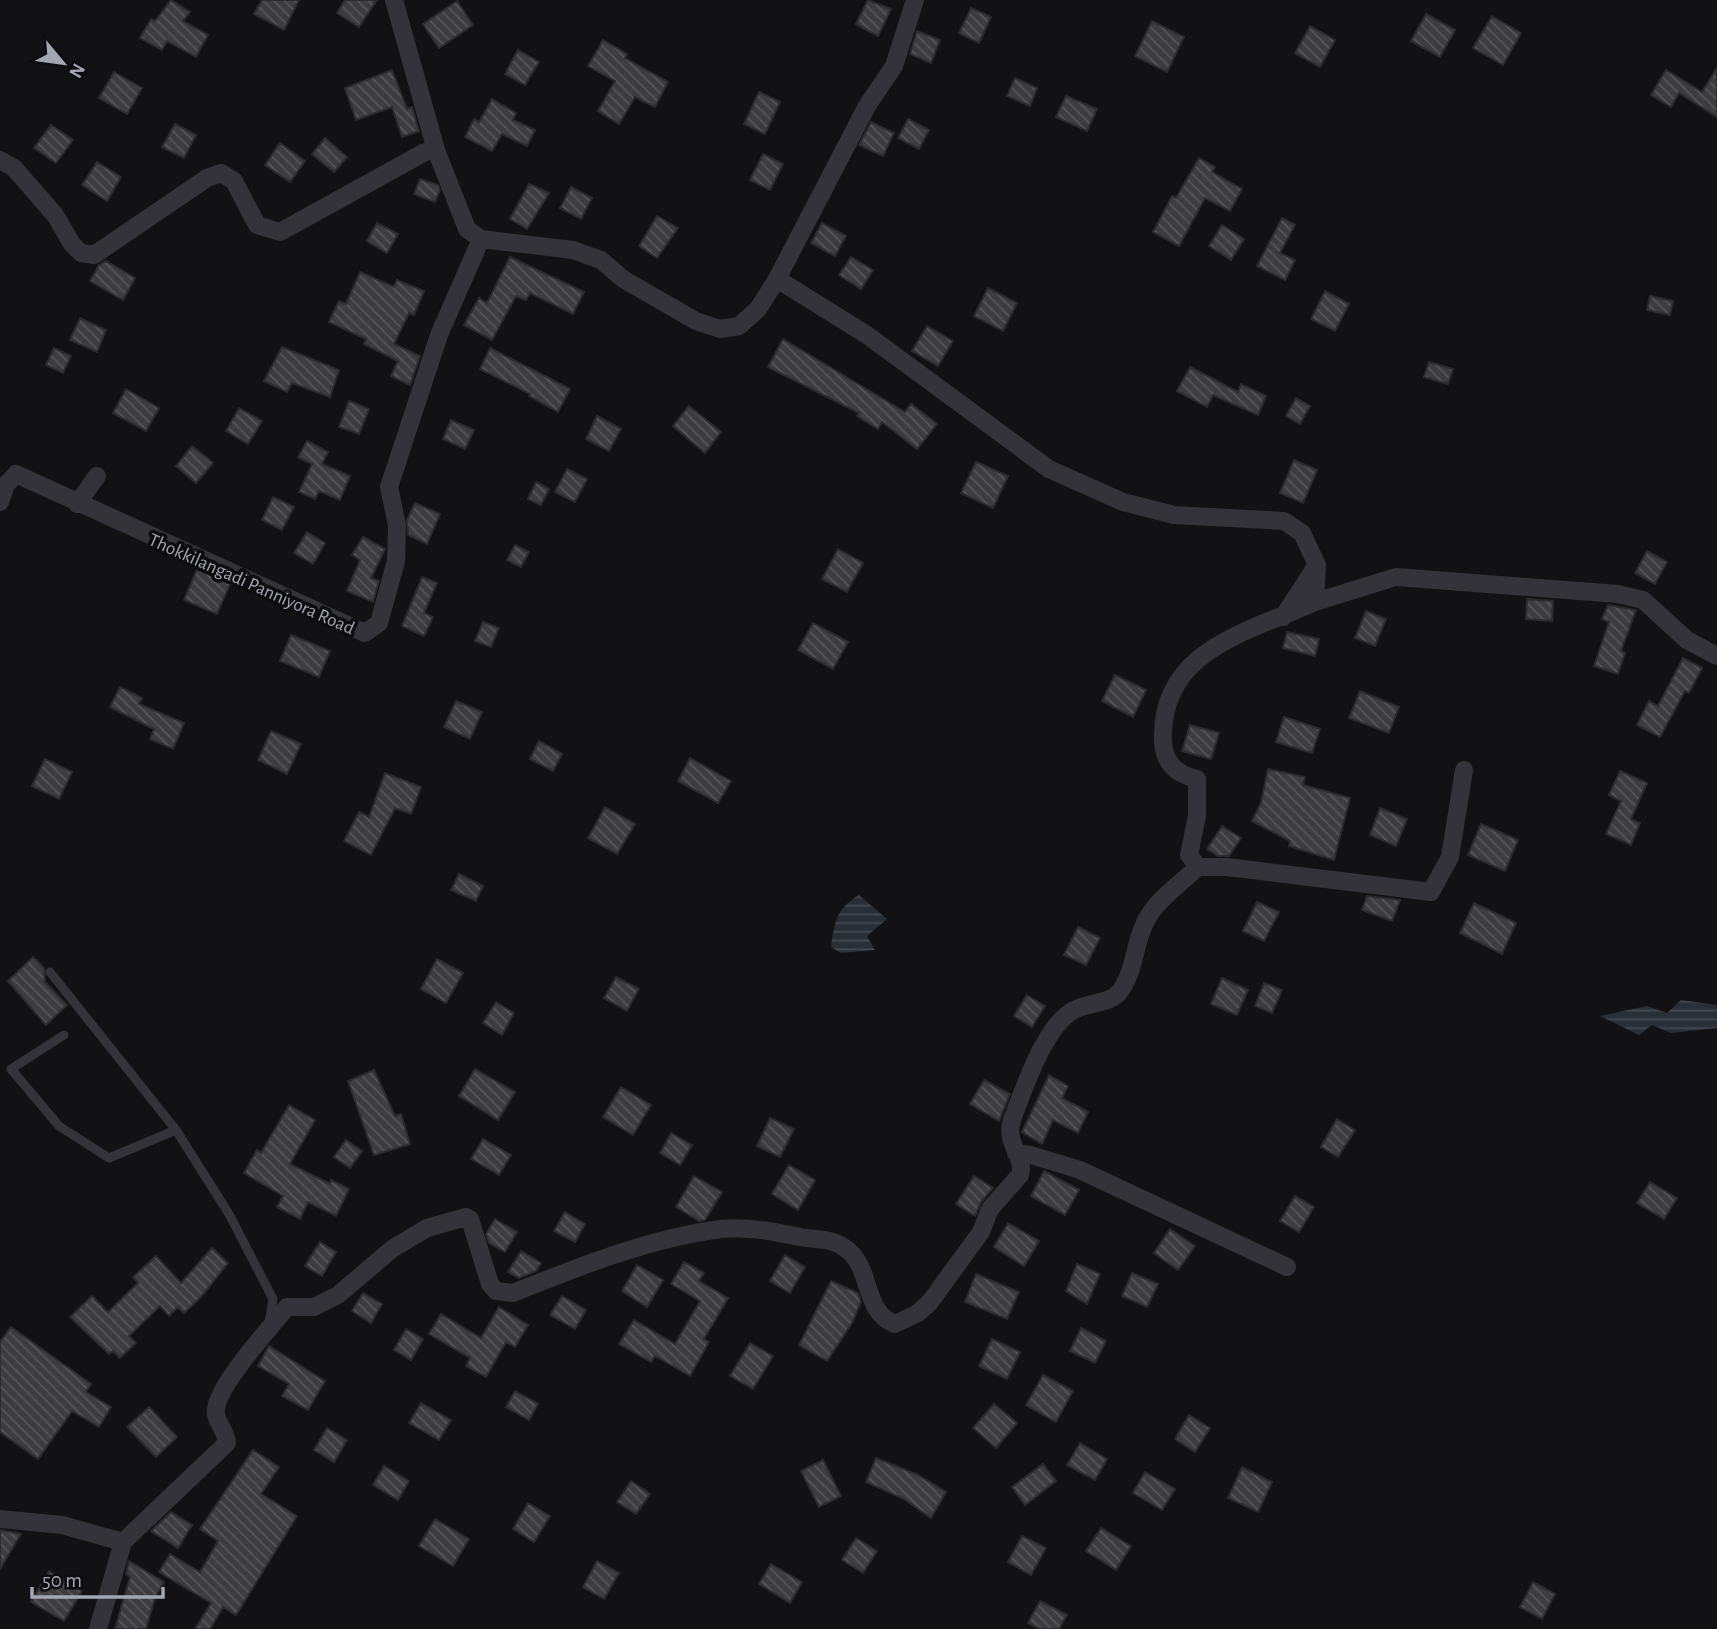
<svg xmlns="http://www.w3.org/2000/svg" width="1717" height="1629" viewBox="0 0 1717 1629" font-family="'Alegreya Sans',sans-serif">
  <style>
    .water { fill: url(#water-rules) }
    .building { fill: url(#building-back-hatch); stroke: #2c2c30; stroke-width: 2 }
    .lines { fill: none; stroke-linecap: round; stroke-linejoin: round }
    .service { stroke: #333339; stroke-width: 9 }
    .minor { stroke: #333339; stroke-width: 18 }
    .labels { text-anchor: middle; stroke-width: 7; stroke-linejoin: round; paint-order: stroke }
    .street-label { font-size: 19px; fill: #a3a7b4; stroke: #0d0d0f }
  </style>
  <defs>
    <pattern id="water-rules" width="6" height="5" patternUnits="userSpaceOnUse" patternTransform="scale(1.75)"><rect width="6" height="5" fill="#282f37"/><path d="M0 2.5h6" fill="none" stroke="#444a52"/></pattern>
    <pattern id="building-back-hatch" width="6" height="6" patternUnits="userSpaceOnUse" patternTransform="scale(1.75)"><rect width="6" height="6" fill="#3c3c41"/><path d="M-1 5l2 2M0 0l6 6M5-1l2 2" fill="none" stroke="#55555a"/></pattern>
  </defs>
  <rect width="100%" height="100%" fill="#121214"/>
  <path class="water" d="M859,895L887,919L867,936L875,950L841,953L831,947C835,921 836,909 859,895Z
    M1681,1000L1717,1005V1028L1671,1033L1652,1025L1639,1035L1600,1016L1647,1006L1667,1013Z"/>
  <path class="building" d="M171,0L190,12L183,21L208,35L196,57L167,41L162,50L140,38L151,19L155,21Z
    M262,0H299L284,30L254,14Z
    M345,0H377L359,27L337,13Z
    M868,0L891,9L878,36L856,24Z
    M457,1L473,25L439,48L423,24Z
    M971,8L991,17L979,43L959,33Z
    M1426,14L1455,30L1440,57L1411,41Z
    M1492,16L1521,33L1503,65L1473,48Z
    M1152,21L1184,37L1167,72L1135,56Z
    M1310,26L1335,40L1320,67L1295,53Z
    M917,31L940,40L931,63L910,54Z
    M603,40L627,54L625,58L668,82L655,107L635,97L619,124L598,111L615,81L588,66Z
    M518,50L539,62L525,85L505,74Z
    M1717,68V117L1679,93L1671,107L1651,95L1666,70L1702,92Z
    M392,70L407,109L412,107L419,131L402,137L392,107L356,120L345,88Z
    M114,72L142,88L127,114L99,98Z
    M1015,78L1037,88L1030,106L1007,96Z
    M759,92L780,102L765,134L744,124Z
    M1066,96L1097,109L1087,131L1056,117Z
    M492,99L516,113L513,120L535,130L527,146L502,134L492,151L465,137L474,119L479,122Z
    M908,119L929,130L919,149L898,138Z
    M871,122L894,133L883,156L859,145Z
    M175,124L196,135L184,158L162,147Z
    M51,125L73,140L56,163L34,148Z
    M325,138L347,157L334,172L312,154Z
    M280,143L305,161L290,182L265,165Z
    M763,154L783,164L770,190L750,180Z
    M1199,158L1215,167L1212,172L1242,189L1230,211L1205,198L1179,246L1153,232L1172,196L1176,198Z
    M97,162L121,177L107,201L82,185Z
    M420,179L438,185L440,190L435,202L414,194Z
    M529,184L549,193L527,229L510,219Z
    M571,187L592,198L581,219L560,208Z
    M657,216L678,228L657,258L639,246Z
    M1282,218L1295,225L1280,253L1295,260L1285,280L1257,266Z
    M377,223L398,234L387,253L367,241Z
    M822,223L846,236L835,256L811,243Z
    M1222,225L1244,239L1231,260L1209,246Z
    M510,257L584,292L573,314L530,293L526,300L516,296L492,340L464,325L479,298L487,303Z
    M851,257L873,270L861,289L839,275Z
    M106,261L135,278L123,300L90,281L99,265Z
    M360,272L394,287L397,280L424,291L414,315L409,313L394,344L420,356L410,385L391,376L398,361L364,344L366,339L329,322L339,301L346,304Z
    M988,288L1017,303L1003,331L974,316Z
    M1325,291L1349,304L1335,331L1311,319Z
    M1650,296L1673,301L1670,315L1647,310Z
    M80,318L106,330L97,352L70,340Z
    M927,326L953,341L938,366L912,351Z
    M783,339L905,412L911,404L937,424L917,449L882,422L878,429L857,416L859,413L768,367Z
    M282,347L339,370L330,397L292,383L287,392L264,381Z
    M54,348L71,356L63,373L46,365Z
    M490,348L570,389L558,412L529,396L530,394L480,369Z
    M1429,362L1453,369L1448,384L1424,377Z
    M1190,367L1238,392L1241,384L1266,396L1258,415L1213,395L1207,407L1177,391Z
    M126,389L159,408L146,431L113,413Z
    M1296,398L1310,406L1300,424L1286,416Z
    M349,401L369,409L359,434L339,427Z
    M689,406L721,432L705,453L673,426Z
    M239,408L262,421L248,444L226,431Z
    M597,416L621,429L609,451L586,439Z
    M451,420L474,430L465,449L443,439Z
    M307,441L328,452L322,464L350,476L340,500L319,491L315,499L299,492L312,464L298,457Z
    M192,446L213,463L196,483L176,466Z
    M1294,460L1317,470L1303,503L1280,493Z
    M976,462L1008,476L993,508L961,493Z
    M567,469L587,479L575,502L555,492Z
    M536,482L549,489L541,505L528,499Z
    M273,497L294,507L282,530L262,520Z
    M415,503L440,514L427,544L408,535L407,520Z
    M307,532L325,543L313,564L294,553Z
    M363,537L385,549L371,578L379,581L373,602L347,591L360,560L352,555Z
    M515,545L529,552L521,567L507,560Z
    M838,549L863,563L847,592L822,579Z
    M1647,551L1667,562L1655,584L1635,573Z
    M197,569L230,584L217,614L184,600Z
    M422,577L437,583L424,613L433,617L424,636L402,626Z
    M1527,599L1553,601L1552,621L1526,619Z
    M1608,605L1636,610L1621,651L1625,653L1618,674L1594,666L1609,622L1602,619Z
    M1366,611L1386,619L1375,646L1355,638Z
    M483,622L499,628L491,647L475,641Z
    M813,623L848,642L833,669L798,650Z
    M1287,632L1319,639L1315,656L1283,648Z
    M291,635L330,651L319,677L280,661Z
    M1683,658L1702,668L1689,693L1685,691L1660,737L1637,725L1649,701L1658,706Z
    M1115,675L1146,690L1133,717L1102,701Z
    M120,687L142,698L139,704L184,723L173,749L150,739L154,729L110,707Z
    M1360,691L1399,707L1389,733L1349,718Z
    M456,701L482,712L470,739L444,727Z
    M1284,717L1320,729L1312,753L1276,742Z
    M1190,725L1219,733L1211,759L1182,751Z
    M271,731L301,744L287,774L258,760Z
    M539,741L562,754L553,771L530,759Z
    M690,758L731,781L718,803L678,781Z
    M45,759L72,772L59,799L32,786Z
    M1268,769L1305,777L1303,785L1350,798L1334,860L1289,846L1290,841L1252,821L1261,803Z
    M1620,771L1647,783L1631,819L1640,823L1631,845L1606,834L1621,801L1609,795Z
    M385,773L421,787L411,814L395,808L371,855L344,841L359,812L369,817Z
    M605,807L635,824L617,854L588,838Z
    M1380,808L1407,819L1396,846L1370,835Z
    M1481,824L1518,840L1505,871L1468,855Z
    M1222,826L1241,838L1229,856H1218L1207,849Z
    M459,874L483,886L476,901L451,890Z
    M1367,896L1400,900L1392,921L1362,910Z
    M1257,902L1279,912L1264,941L1243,931Z
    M1474,903L1516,923L1502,954L1460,933Z
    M1078,927L1100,938L1086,965L1064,955Z
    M33,957L44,968L45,982L67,1005L46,1025L8,981Z
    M437,959L463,973L446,1003L421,989Z
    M616,977L639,989L627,1011L604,998Z
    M1222,978L1248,990L1237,1015L1211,1004Z
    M1264,983L1282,990L1272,1013L1255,1006Z
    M1027,995L1045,1006L1032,1027L1014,1016Z
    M496,1002L514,1013L502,1035L483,1023Z
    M475,1069L515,1092L498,1120L459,1096Z
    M374,1070L395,1116L401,1114L410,1144L374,1155L348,1081Z
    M1049,1075L1068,1086L1062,1098L1088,1112L1078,1133L1053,1120L1042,1144L1022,1132Z
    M984,1080L1010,1094L999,1121L970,1104Z
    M621,1087L651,1105L633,1135L603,1117Z
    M289,1105L315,1120L290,1164L330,1184L331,1180L349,1189L336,1216L308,1202L300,1219L277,1207L283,1196L244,1173L257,1150L261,1153Z
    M770,1118L794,1129L780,1157L757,1146Z
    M1337,1119L1355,1130L1338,1157L1321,1147Z
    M671,1133L692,1145L680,1165L660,1153Z
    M483,1139L511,1155L499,1175L471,1159Z
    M346,1140L362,1151L350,1168L334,1157Z
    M789,1165L815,1180L798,1210L772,1194Z
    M1044,1171L1079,1190L1065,1215L1031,1196Z
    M694,1176L722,1192L705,1220L699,1221L676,1207Z
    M974,1176L993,1188L981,1202L975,1216L956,1204Z
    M1650,1182L1677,1198L1664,1219L1637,1203Z
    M1295,1196L1314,1207L1299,1232L1280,1221Z
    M565,1212L585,1224L575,1242L554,1231Z
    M495,1219L517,1232L505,1252L489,1243L486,1234Z
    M1008,1223L1039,1241L1024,1266L994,1247Z
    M1170,1229L1195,1246L1178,1270L1154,1253Z
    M320,1242L336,1252L322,1276L305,1266Z
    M212,1248L228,1263L201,1297L184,1313L178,1307L169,1316L160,1306L129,1336L136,1343L120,1358L113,1351L109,1354L70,1317L92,1296L108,1312L138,1283L133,1277L156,1256L181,1283Z
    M521,1251L541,1263L536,1271L519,1278L508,1272Z
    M785,1255L805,1267L790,1293L770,1281Z
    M684,1262L704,1273L699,1281L728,1298L704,1339L709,1342L690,1376L655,1356L651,1362L619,1344L634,1320L675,1344L700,1301L671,1284Z
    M1077,1264L1100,1274L1087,1304L1066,1291Z
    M637,1265L663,1280L647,1307L622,1291Z
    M1132,1273L1158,1284L1147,1307L1122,1296Z
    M976,1274L1019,1292L1007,1319L965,1302Z
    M831,1281L858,1293L861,1302L852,1323L827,1361L799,1345Z
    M363,1293L382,1304L371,1323L352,1311Z
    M562,1296L586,1310L575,1329L550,1315Z
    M499,1307L528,1325L515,1347L506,1342L486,1377L466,1366L470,1358L429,1334L441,1314L481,1338Z
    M11,1327L91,1384L86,1392L111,1407L99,1427L72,1411L38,1459L0,1432V1342Z
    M1081,1328L1106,1341L1095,1363L1070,1351Z
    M406,1329L423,1339L411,1360L394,1350Z
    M992,1339L1020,1352L1007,1379L979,1366Z
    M750,1343L773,1356L753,1389L730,1376Z
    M269,1346L325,1381L308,1410L282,1396L289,1384L258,1366Z
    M1043,1375L1073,1391L1056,1422L1026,1405Z
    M515,1391L538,1404L529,1420L506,1407Z
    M421,1403L451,1420L439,1440L409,1423Z
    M994,1404L1017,1423L996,1448L973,1428Z
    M149,1407L177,1437L156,1457L127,1427Z
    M1189,1415L1210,1428L1195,1452L1175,1439Z
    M327,1428L347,1440L334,1462L314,1450Z
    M1080,1443L1107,1459L1095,1480L1067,1465Z
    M253,1450L279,1467L261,1494L297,1516L236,1615L223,1607L210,1629H195L211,1603L159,1572L170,1554L200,1572L218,1541L200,1529Z
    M876,1458L918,1475L946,1492L931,1518L904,1499L866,1482Z
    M823,1460L841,1496L819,1507L801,1471Z
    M1043,1464L1056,1481L1025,1505L1012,1487Z
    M384,1466L409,1481L398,1500L373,1485Z
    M1242,1467L1272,1482L1258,1512L1228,1498Z
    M1145,1472L1175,1489L1162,1510L1133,1493Z
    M631,1481L650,1494L636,1514L617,1502Z
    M528,1503L550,1516L534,1542L513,1529Z
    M171,1512L192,1525L178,1548L151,1531Z
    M435,1519L469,1539L453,1566L419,1546Z
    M1101,1528L1131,1546L1116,1570L1086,1551Z
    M0,1530L21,1534L0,1569Z
    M1022,1536L1046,1548L1031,1575L1008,1562Z
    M856,1538L877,1551L863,1573L842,1560Z
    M129,1561L164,1582L155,1598L146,1629H115L130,1577L126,1574Z
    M597,1561L619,1573L604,1599L583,1587Z
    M771,1564L802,1582L790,1603L759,1584Z
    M49,1571L82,1591L64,1621L31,1602Z
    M1533,1582L1555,1594L1542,1619L1520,1607Z
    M1040,1601L1067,1615L1059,1629H1040L1028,1623Z"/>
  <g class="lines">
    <path class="service" d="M50,972L176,1130L229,1214L273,1299L269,1324
      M64,1035L11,1069L59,1126L109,1158L176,1130"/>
    <path class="minor" d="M394,0L436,150
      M0,160L14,168L55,215L72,244L81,253L94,255L207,178L221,173L234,181L257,225L280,232L425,152L436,150L467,229L481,239L573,250L601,260L623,279L696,321L720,329L739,326L758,309L777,279L867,335L1049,469L1123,502L1174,515L1284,521L1302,533L1317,565L1315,602L1396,577L1618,594L1643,600L1687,640L1717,656
      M777,279L867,106L894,66L915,0
      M0,502L6,485L16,474L365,633L379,623L396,561L397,525L389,487L439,335L481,239
      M77,504L97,476
      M1283,617L1317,565
      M1198,867H1227L1431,892L1450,857L1464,770
      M1016,1153L1031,1155L1080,1170L1287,1267
      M0,1519L62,1525L123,1542
      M98,1629L123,1542L227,1443C226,1429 214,1421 216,1409C218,1385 270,1328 287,1307H314L338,1295L392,1249L427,1228L466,1217L470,1219L490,1284L496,1291L513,1293C578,1267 650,1238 721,1229C746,1226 775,1232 800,1237C816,1240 832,1238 845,1248C873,1267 862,1312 895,1324L918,1313L930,1302L981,1232L990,1209L1020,1175C1026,1157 1004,1143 1012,1120C1024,1089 1044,1026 1074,1010C1088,1002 1112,1004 1121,990C1135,969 1134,947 1144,925C1154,901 1179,885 1198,867L1189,855L1197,816V779C1176,774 1163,762 1163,739C1161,649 1249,632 1315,602"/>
  </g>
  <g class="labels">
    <g class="street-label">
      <text transform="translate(252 583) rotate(24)" y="7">Thokkilangadi Panniyora Road</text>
    </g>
  </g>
  <g transform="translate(63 63) rotate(119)" stroke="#0d0d0f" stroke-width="5" paint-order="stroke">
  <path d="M0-5L12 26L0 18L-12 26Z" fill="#a3a7b4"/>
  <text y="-10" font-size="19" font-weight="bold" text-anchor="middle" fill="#a3a7b4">N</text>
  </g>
  <path d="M32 1587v10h131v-10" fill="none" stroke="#a3a7b4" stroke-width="3.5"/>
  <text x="42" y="1587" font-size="21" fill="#a3a7b4" stroke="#0d0d0f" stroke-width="5" paint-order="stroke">50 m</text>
</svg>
